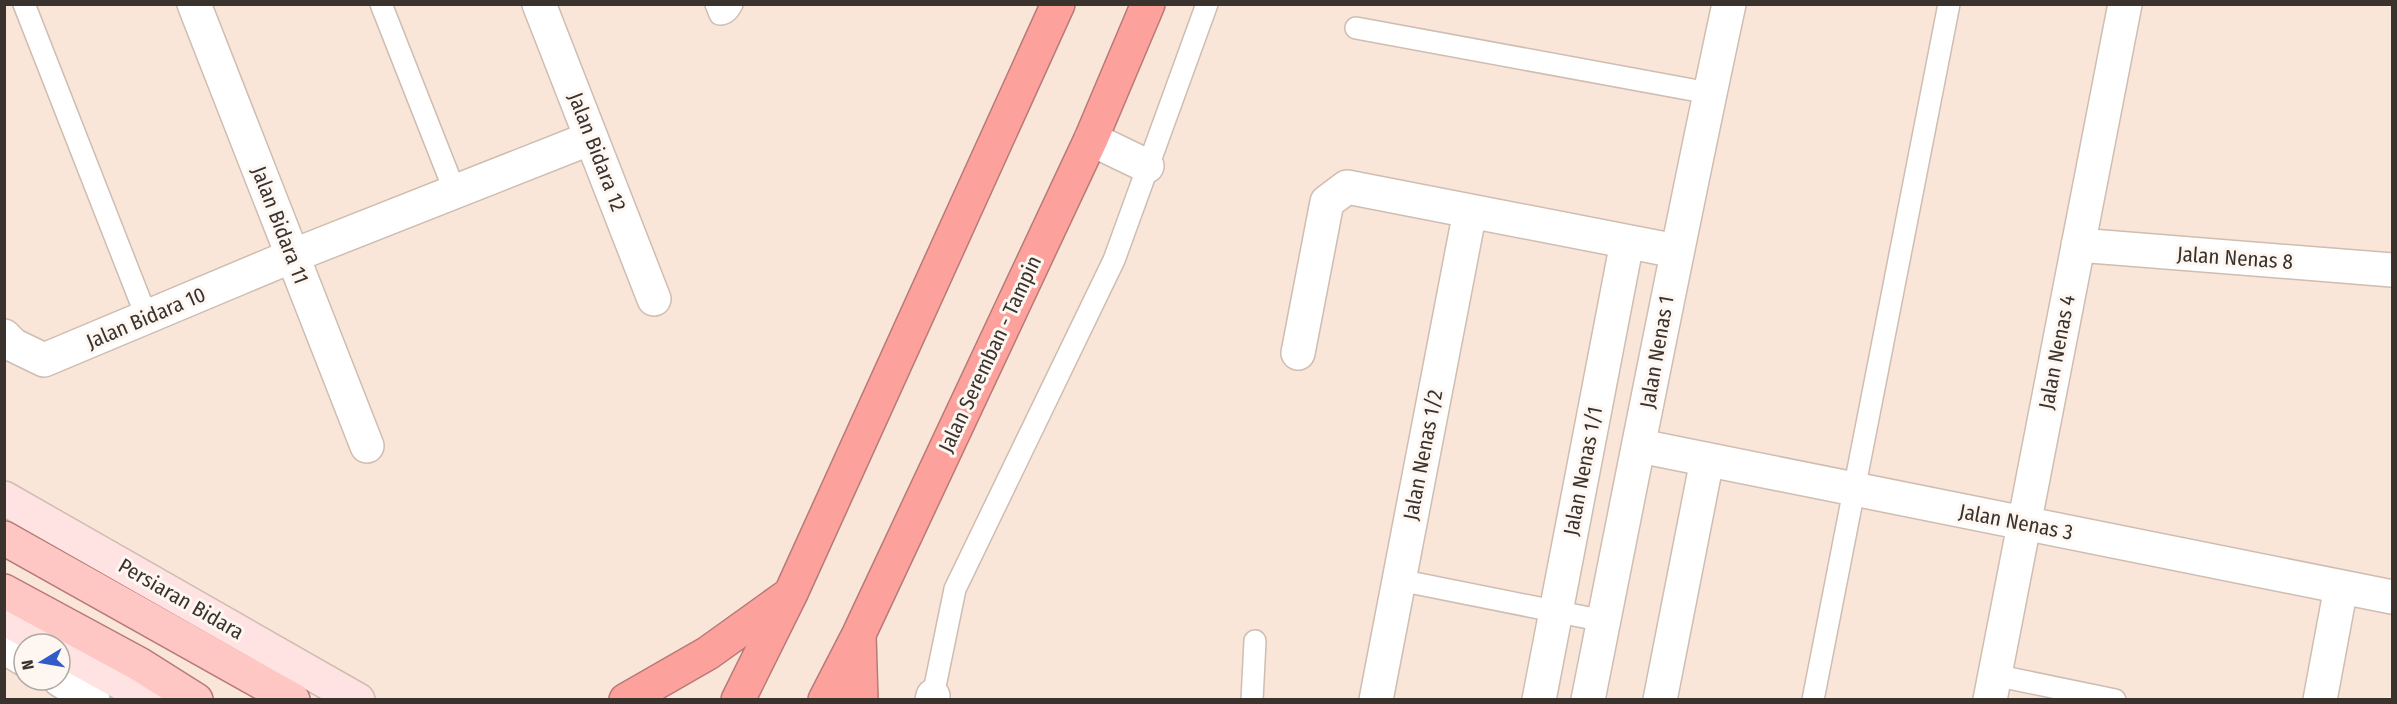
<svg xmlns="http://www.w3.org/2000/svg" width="2397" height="704" viewBox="0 0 2397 704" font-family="'Fira Sans Condensed',sans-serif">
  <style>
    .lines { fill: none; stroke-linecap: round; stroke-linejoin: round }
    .lane-casing { stroke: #cfbdb1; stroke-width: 24 }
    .street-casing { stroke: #cfbdb1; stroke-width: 36 }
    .secondary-casing { stroke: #cfbdb1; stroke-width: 36 }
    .primary-casing { stroke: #b87a76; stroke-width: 36 }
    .highway-casing { stroke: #b87a76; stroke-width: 36 }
    .lane { stroke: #fff; stroke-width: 21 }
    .street { stroke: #fff; stroke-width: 33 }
    .secondary { stroke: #fee3e2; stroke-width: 33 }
    .primary { stroke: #fec7c4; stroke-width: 33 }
    .highway { stroke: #fda19d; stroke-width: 33 }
    .labels { text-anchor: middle; stroke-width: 6; stroke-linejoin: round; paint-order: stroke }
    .street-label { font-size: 21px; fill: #39322d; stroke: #fdf6f1 }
  </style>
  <rect width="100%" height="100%" fill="#f9e6d9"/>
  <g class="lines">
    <g class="lane-casing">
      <path id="lane" d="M24,4L147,318
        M381,4L455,192
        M716,4L720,14C726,14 729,10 732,4
        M1356,28L1709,93
        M1399,580L1604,621
        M1994,675L2115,700
        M933,696L955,589L1114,260L1207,4
        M1252,700L1255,641
        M1813,700L1949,4"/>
    </g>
    <g class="street-casing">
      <path id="street" d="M194,4L367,446
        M539,4L654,299
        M1091,139L1147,166
        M2078,245L2392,270
        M4,336L13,345L44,360L292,256L591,138
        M1298,353L1327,202L1347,187L1676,251
        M1640,446L2392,597
        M4,647L24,659
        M60,680L93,700
        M932,700L933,696
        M1376,700L1470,211
        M1539,700L1627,242
        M1588,700C1634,468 1679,236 1729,4
        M1660,700L1707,460
        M1990,700L2125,4
        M2320,700L2341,587"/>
    </g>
    <g class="secondary-casing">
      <path id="secondary" d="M4,498L358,700
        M4,618L51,644
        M60,649L152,700"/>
    </g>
    <g class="primary-casing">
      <path id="primary" d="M4,538L293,700
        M4,591L139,664L196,700"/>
    </g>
    <g class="highway-casing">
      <path id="highway" d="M859,635L861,700
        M626,700L708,653L786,597
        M738,700L791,593L1058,4
        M825,700L859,634L1091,139L1148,4"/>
    </g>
    <use href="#lane" class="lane"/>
    <use href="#street" class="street"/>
    <use href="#secondary" class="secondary"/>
    <use href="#primary" class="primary"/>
    <use href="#highway" class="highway"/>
  </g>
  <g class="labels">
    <g class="street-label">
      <text transform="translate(597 152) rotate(69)" y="7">Jalan Bidara 12</text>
      <text transform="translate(280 225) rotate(69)" y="7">Jalan Bidara 11</text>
      <text transform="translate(2235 258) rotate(4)" y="7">Jalan Nenas 8</text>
      <text transform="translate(146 318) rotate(-23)" y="7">Jalan Bidara 10</text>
      <text transform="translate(1657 352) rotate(-80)" y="7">Jalan Nenas 1</text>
      <text transform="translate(2057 352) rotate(-79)" y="7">Jalan Nenas 4</text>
      <text transform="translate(990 354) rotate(-65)" y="7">Jalan Seremban - Tampin</text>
      <text transform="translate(1423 455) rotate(-79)" y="7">Jalan Nenas 1/2</text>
      <text transform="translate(1583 471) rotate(-79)" y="7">Jalan Nenas 1/1</text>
      <text transform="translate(2016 522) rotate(11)" y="7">Jalan Nenas 3</text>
      <text transform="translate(181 599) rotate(30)" y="7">Persiaran Bidara</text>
    </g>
  </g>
  <rect width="2397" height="704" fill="none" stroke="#39322d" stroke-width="12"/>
  <g transform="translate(42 662) rotate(259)"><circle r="28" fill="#fdf6f1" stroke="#afa8a3" stroke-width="1.5"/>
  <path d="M0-4.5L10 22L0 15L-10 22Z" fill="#325aca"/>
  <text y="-9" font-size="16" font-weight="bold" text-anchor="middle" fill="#39322d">N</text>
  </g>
</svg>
